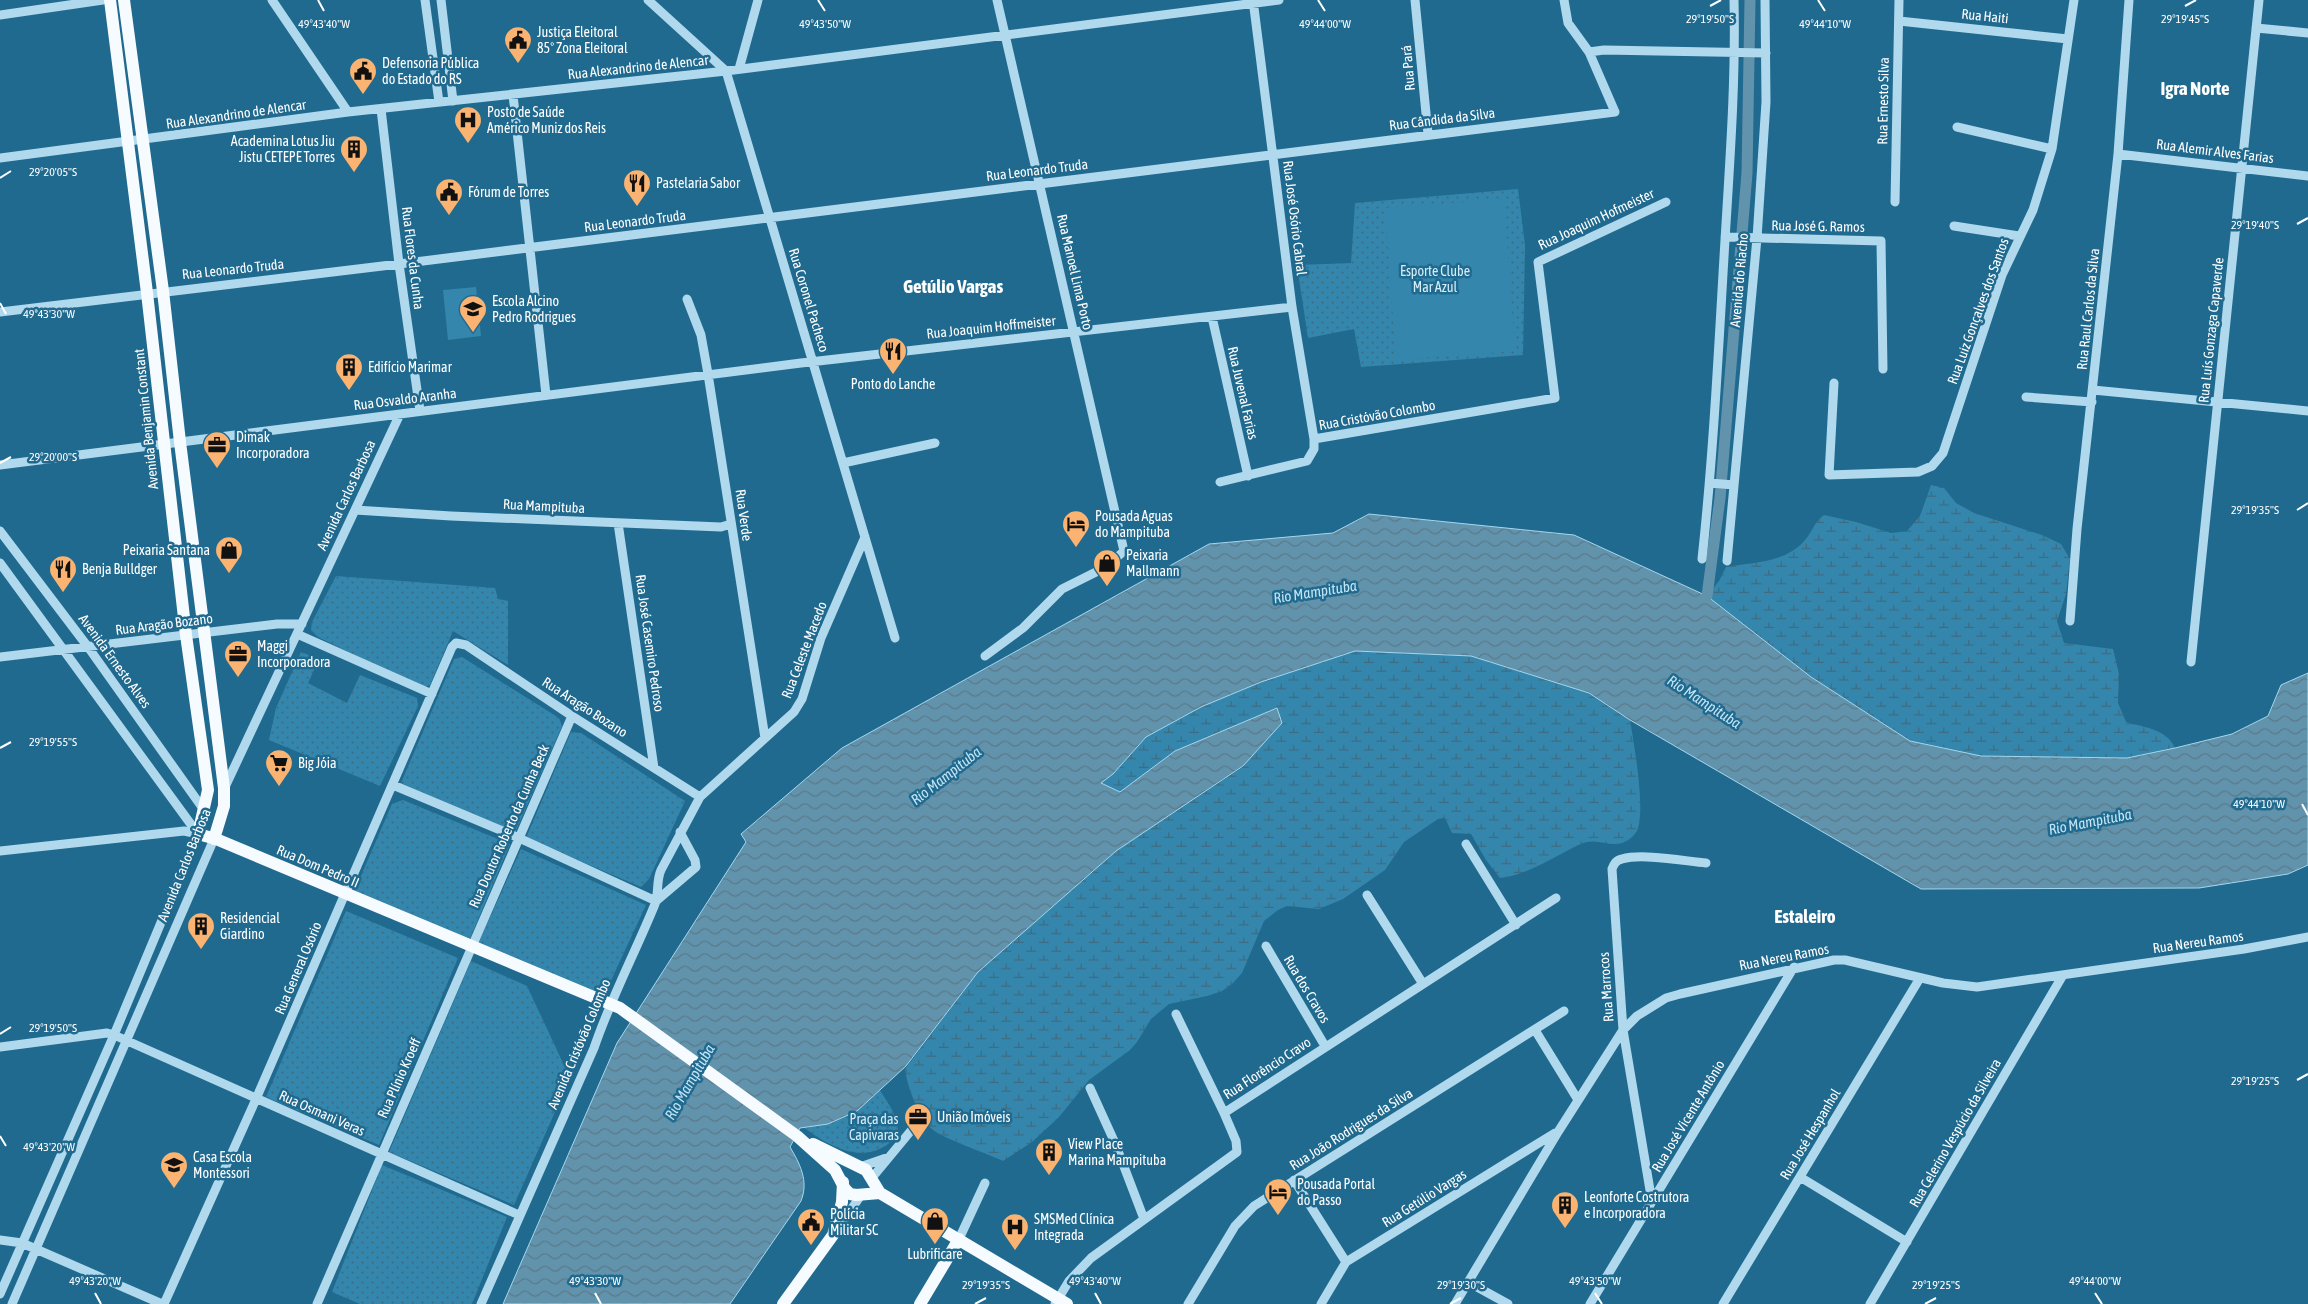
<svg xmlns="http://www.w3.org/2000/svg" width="2308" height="1304" viewBox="0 0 2308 1304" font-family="'Asap Condensed',sans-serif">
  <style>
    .grass { fill: url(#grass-dots) }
    .wetland { fill: url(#wetland-marsh) }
    .pitch { fill: #3486ad }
    .water { fill: url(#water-waves); stroke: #a4d7ee }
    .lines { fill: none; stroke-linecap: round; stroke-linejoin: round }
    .canal { stroke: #6293ac; stroke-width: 11 }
    .minor { stroke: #b0d9ed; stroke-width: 9 }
    .major { stroke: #f6fbff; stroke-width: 12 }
    .ticks { fill: none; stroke: #fff; stroke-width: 2 }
    .labels { text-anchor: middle; stroke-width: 5; stroke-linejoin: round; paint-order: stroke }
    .street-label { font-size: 14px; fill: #fff; stroke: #206a8f }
    .poi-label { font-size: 14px; fill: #fff; stroke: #206a8f; text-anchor: start }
    .park-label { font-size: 14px; fill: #d5eef9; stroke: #206a8f }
    .water-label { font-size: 15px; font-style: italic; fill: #c3e5f5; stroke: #206a8f }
    .district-label { font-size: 19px; font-weight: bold; fill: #fff; stroke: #206a8f }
    .ticks-label { font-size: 12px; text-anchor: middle; fill: #fff; stroke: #206a8f; stroke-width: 5; stroke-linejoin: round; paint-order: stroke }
  </style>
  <defs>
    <pattern id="grass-dots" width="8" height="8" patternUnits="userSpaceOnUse" patternTransform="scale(1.25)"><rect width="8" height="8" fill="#3486ad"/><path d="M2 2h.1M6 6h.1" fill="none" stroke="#3f6c81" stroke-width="1.8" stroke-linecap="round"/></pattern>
    <pattern id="wetland-marsh" width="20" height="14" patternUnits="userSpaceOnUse" patternTransform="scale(1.25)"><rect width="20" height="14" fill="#3486ad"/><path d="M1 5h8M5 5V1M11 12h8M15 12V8" fill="none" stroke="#3f6c81"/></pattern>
    <pattern id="water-waves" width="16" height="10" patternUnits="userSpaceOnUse" patternTransform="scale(1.25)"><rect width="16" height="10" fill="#6293ac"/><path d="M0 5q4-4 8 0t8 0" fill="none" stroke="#5a7a8a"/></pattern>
  </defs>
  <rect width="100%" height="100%" fill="#206a8f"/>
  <path class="grass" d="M1518,189L1525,245L1523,355L1361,367L1354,329L1308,338L1297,265L1351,263L1355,203Z
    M336,576L495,588L498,599L508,601V665L453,631L430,685L422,688L318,637L311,630L312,622Z
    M301,652L319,659L308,683L347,703L360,675L417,698L418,706L380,786L269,740L276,708Z
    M462,657L559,718L562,726L515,833L401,783L454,659Z
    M571,732L581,733L685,801L649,879L641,887L526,838Z
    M403,800L510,844L469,941L354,892L392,804Z
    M521,849L646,905L602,1000L478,944Z
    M346,911L458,958L379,1145L266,1097Z
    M471,961L527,986L570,1078L514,1205L389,1152Z
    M880,1090C886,1101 898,1115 898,1129C898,1136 893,1140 888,1144C860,1165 826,1144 803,1127C839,1123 853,1115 880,1090Z
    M382,1165L507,1217L472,1304H360L332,1292Z"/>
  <path class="wetland" d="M1931,485L1944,488L1956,503L1974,513L2042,535L2061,544L2070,559L2066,594L2057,621L2064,643L2113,649L2119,674L2118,703L2126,722C2143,727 2167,729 2175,748L2127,758L1981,756L1910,741L1811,677L1707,596L1719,581L1726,567C1753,562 1786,563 1805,540C1812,532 1815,521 1824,515L1856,522L1891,533L1907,531L1920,516Z
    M1355,651L1471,656L1589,693L1630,720C1634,744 1646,811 1637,831C1634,836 1628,841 1622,843C1608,847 1596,837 1581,844C1554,856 1529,875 1500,878L1486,860L1471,834L1452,833L1445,818L1438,819L1404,842L1385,870L1343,899L1319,909L1287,906L1278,910L1264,921L1242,973L1232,984L1222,991L1207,996L1169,1004L1151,1019L1137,1042L1130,1050L1089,1080L1059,1117L1032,1142L1003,1161C989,1154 941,1138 932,1129C919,1118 907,1086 905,1069L978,972L1116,851L1243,767L1277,708L1175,751L1120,792L1100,783L1113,774L1146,737L1201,707L1261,682Z"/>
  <path class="pitch" d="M1504,199L1515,351L1396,360L1385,208Z
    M476,287L481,336L448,340L443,290Z"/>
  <path class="water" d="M1369,514L1574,535L1707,596L1811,677L1910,741L1981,756L2127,758L2175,748L2232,734L2268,716L2281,685L2308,673V865L2288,874L2199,888L1921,889L1630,720L1589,693L1471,656L1355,651L1261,682L1201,707L1146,737L1113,774L1101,783L1120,792L1175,751L1277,708L1282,723L1243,766L1116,851L978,972L906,1066L857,1111L828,1124L800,1128L790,1147C800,1164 809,1181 801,1201L730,1304H503L617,1043L746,842L741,834L842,748L1209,544L1333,533Z"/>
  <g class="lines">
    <path class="canal" d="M1707,596L1720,498L1747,173L1750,0"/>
    <path class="minor" d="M272,0L348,112
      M425,0L439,102
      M441,0L453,101
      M648,0L726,71L895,638
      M1253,0L1292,307L1314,439
      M1415,0L1428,134
      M0,15L103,0
      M1899,21L2068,39
      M2256,28L2308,33
      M1589,52L1604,50L1766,53
      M739,69L758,0
      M513,95L546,395
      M381,109L399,264L420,411
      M1957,127L2052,149
      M2118,154L2308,176
      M0,158L348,112L726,71L1279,0
      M1895,202L1899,0
      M1954,226L2019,236
      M1725,237L1881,241L1883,369
      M687,299L701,335L708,374L765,738
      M0,312L399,264L1615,112L1589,52L1568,23L1564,0
      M1212,317L1248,476
      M1834,383L1829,475L1918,472L1932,466L1943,453L2002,275L2033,210L2052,149L2074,0
      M2093,390L2308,411
      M2026,397L2092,402
      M843,463L935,443
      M0,465L801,363L1292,307
      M1220,482L1307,461L1314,449V439L1555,398L1538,262L1666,202
      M1710,483L1734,485
      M355,510L451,516L721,527L731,524
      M618,523L654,768
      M0,531L88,647L204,810
      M1702,559C1713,458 1718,358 1724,257C1729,171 1736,86 1734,0
      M1727,561L1757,238L1766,102L1765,0
      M0,563L198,834
      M2070,621L2077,529L2118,154L2129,0
      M297,634L432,694
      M985,656L1023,628L1062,589L1106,567L1124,551L997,0
      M0,657L277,624H302
      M2191,662L2259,0
      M393,785L519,838L656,901
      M225,787L400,414
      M1466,844L1516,925
      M0,851L184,831L198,834
      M1367,895L1423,984
      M656,901L696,867L695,860L680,832
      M1266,946L1325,1046
      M1176,1014L1224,1113
      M1535,1030L1578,1100
      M0,1047L107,1033L114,1035L519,1215
      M1090,1088L1115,1143L1144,1219
      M860,1167L889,1157
      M1800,1177L1907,1242
      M871,1179L919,1121
      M1294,1180L1346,1262
      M1652,1202L1623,1030L1612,869C1614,864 1616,860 1622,859C1642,853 1684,861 1706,863
      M838,1229L861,1195
      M959,1239L985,1183
      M0,1240L22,1243L162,1304
      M1468,1282L1508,1304
      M0,1294L114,1035L198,834
      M12,1304L214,839
      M164,1304L256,1099L452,647L456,643L466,645L572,716L700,797
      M317,1304L572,716
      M481,1304L594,1048C611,998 635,953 655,904C659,894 656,881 661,870L700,797L794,712L802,699L821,638L865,537
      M1055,1304L1069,1281L1091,1258L1237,1152L1236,1141L1224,1113L1556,898
      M1188,1304L1235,1226L1254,1206L1564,1011
      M1321,1304L1346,1262L1555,1133
      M1455,1304L1558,1132L1623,1030L1637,1016L1666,998L1680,994L1834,960H1845L1943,983L1977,987L2244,949L2308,937
      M1590,1304L1794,967
      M1723,1304L1920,978
      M1870,1304L2063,975"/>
    <path class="major" d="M110,0L147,293L186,635L208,790L198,834L216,839L620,1008L797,1136L835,1170L845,1189L850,1194L856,1195L880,1193
      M124,0L163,291L180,442L224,788V806L214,839
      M813,1144L866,1170L880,1193L1067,1304
      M783,1304L833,1235L842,1202L843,1182
      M920,1304L959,1239"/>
  </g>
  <path class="ticks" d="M318,0L324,11M818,0L825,11M1318,0L1325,11M1818,0L1825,11M1710,6L1721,0M2185,6L2196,0M0,178L11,171M2297,224L2308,218M0,303L6,314M0,463L11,457M2297,510L2308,503M0,748L11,742M2302,804L2308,815M0,1034L11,1027M2297,1080L2308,1074M0,1136L6,1146M95,1293L101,1304M595,1293L601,1304M1095,1293L1101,1304M1595,1293L1602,1304M2095,1293L2102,1304M975,1304L986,1298M1450,1304L1461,1298M1925,1304L1936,1298"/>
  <defs>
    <g id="civic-pin" transform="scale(1.4375)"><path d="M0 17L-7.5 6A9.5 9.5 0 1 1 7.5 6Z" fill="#fab371" stroke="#206a8f"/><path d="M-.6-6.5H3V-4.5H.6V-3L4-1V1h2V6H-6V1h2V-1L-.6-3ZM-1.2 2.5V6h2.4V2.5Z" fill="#111"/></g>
    <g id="hospital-pin" transform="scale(1.4375)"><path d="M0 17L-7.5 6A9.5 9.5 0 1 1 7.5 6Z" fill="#fab371" stroke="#206a8f"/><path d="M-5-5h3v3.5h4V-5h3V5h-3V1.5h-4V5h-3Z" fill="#111"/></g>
    <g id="building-pin" transform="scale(1.4375)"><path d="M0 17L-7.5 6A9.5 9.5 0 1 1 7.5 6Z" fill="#fab371" stroke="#206a8f"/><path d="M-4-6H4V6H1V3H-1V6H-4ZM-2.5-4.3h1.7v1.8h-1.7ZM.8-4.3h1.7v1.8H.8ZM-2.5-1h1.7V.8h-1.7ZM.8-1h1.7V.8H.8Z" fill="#111"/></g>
    <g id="restaurant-pin" transform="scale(1.4375)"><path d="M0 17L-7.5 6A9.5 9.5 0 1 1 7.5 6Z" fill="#fab371" stroke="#206a8f"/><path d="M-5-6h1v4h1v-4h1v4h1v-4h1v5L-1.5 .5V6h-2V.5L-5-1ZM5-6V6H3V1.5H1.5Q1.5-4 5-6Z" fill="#111"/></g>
    <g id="school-pin" transform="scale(1.4375)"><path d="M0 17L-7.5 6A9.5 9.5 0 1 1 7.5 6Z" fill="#fab371" stroke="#206a8f"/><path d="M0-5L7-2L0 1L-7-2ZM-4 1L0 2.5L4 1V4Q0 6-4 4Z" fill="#111"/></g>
    <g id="office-pin" transform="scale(1.4375)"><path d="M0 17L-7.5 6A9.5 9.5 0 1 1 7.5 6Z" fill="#fab371" stroke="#206a8f"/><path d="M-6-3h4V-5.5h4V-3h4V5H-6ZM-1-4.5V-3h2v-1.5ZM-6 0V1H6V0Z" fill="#111"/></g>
    <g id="hotel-pin" transform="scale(1.4375)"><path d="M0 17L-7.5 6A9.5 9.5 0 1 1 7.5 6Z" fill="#fab371" stroke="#206a8f"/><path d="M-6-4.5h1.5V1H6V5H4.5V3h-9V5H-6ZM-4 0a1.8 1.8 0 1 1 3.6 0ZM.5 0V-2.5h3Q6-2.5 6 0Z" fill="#111"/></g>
    <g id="shop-pin" transform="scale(1.4375)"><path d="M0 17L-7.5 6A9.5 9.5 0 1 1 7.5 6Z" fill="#fab371" stroke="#206a8f"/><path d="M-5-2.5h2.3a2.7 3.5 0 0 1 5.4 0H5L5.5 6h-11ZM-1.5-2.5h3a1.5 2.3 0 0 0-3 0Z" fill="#111"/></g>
    <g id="supermarket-pin" transform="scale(1.4375)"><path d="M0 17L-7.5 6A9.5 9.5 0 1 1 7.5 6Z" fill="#fab371" stroke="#206a8f"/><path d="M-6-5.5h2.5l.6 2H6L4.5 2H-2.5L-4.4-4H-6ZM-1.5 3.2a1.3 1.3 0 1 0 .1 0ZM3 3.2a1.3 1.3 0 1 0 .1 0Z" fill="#111"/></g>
  </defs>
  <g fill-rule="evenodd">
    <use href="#civic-pin" x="518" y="40"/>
    <use href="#civic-pin" x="363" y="71"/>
    <use href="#hospital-pin" x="468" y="120"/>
    <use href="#building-pin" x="354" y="149"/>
    <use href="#restaurant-pin" x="637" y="183"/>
    <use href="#civic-pin" x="449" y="192"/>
    <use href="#school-pin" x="473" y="309"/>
    <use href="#restaurant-pin" x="893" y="351"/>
    <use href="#building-pin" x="349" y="367"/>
    <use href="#office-pin" x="217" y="445"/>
    <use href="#hotel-pin" x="1076" y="524"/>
    <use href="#shop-pin" x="229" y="550"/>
    <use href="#shop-pin" x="1107" y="563"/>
    <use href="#restaurant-pin" x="63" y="569"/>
    <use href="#office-pin" x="238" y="654"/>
    <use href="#supermarket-pin" x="279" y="763"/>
    <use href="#building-pin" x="201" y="926"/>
    <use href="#office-pin" x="918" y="1117"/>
    <use href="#building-pin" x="1049" y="1152"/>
    <use href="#school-pin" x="174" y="1165"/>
    <use href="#hotel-pin" x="1278" y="1192"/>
    <use href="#building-pin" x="1565" y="1205"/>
    <use href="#shop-pin" x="935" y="1221"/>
    <use href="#civic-pin" x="811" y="1222"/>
    <use href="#hospital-pin" x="1015" y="1227"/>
  </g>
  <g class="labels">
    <g class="street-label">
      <text transform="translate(1985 16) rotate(6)" y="5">Rua Haiti</text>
      <text transform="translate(638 67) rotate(-6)" y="5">Rua Alexandrino de Alencar</text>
      <text transform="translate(1408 68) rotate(-95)" y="5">Rua Pará</text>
      <text transform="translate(1883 101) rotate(-89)" y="5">Rua Ernesto Silva</text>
      <text transform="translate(236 114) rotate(-8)" y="5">Rua Alexandrino de Alencar</text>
      <text transform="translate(1442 119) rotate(-7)" y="5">Rua Cândida da Silva</text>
      <text transform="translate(2215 151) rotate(7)" y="5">Rua Alemir Alves Farias</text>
      <text transform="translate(1037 170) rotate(-7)" y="5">Rua Leonardo Truda</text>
      <text transform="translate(1295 218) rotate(83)" y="5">Rua José Osório Cabral</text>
      <text transform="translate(1596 219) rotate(-25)" y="5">Rua Joaquim Hofmeister</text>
      <text transform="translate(635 221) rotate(-7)" y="5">Rua Leonardo Truda</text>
      <text transform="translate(1818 226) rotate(1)" y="5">Rua José G. Ramos</text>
      <text transform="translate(413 258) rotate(83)" y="5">Rua Flores da Cunha</text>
      <text transform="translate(233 269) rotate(-6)" y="5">Rua Leonardo Truda</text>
      <text transform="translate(1075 272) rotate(77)" y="5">Rua Manoel Lima Porto</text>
      <text transform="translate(1739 280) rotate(-85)" y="5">Avenida do Riacho</text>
      <text transform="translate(809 300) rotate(73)" y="5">Rua Coronel Pacheco</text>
      <text transform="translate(2088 309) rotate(-84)" y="5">Rua Raul Carlos da Silva</text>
      <text transform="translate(1978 311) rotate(-70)" y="5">Rua Luiz Gonçalves dos Santos</text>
      <text transform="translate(991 327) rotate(-6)" y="5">Rua Joaquim Hoffmeister</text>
      <text transform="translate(2211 330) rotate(-84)" y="5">Rua Luís Gonzaga Capaverde</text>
      <text transform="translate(1243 393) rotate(77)" y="5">Rua Juvenal Farias</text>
      <text transform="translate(405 399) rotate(-7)" y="5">Rua Osvaldo Aranha</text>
      <text transform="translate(1377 415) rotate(-10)" y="5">Rua Cristóvão Colombo</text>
      <text transform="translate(146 419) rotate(-96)" y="5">Avenida Benjamin Constant</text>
      <text transform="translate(346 495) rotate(-65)" y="5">Avenida Carlos Barbosa</text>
      <text transform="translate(544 506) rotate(3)" y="5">Rua Mampituba</text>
      <text transform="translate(744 515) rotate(82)" y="5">Rua Verde</text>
      <text transform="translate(164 624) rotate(-7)" y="5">Rua Aragão Bozano</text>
      <text transform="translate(650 643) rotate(82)" y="5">Rua José Casemiro Pedroso</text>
      <text transform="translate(804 650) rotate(-69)" y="5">Rua Celeste Macedo</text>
      <text transform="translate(115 661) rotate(54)" y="5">Avenida Ernesto Alves</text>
      <text transform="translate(585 707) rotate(33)" y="5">Rua Aragão Bozano</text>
      <text transform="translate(509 826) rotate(-66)" y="5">Rua Doutor Roberto da Cunha Beck</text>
      <text transform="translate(184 865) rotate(-68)" y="5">Avenida Carlos Barbosa</text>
      <text transform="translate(318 866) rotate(23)" y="5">Rua Dom Pedro II</text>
      <text transform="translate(2198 942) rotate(-8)" y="5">Rua Nereu Ramos</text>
      <text transform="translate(1784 957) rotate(-11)" y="5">Rua Nereu Ramos</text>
      <text transform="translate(298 968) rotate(-67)" y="5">Rua General Osório</text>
      <text transform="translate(1606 987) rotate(-94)" y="5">Rua Marrocos</text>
      <text transform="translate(1307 989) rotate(59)" y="5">Rua dos Cravos</text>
      <text transform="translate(579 1044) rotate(-67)" y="5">Avenida Cristóvão Colombo</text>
      <text transform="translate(1267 1068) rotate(-33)" y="5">Rua Florêncio Cravo</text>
      <text transform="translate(399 1078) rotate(-66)" y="5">Rua Plínio Kroeff</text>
      <text transform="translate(322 1113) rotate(24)" y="5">Rua Osmani Veras</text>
      <text transform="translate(1688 1116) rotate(-59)" y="5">Rua José Vicente Antônio</text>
      <text transform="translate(1351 1129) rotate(-32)" y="5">Rua João Rodrigues da Silva</text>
      <text transform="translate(1955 1133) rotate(-60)" y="5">Rua Celerino Vespúcio da Silveira</text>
      <text transform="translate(1810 1134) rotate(-59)" y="5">Rua José Hespanhol</text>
      <text transform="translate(1424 1198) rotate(-32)" y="5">Rua Getúlio Vargas</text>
    </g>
    <g class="poi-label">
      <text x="537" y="37">Justiça Eleitoral<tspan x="537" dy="16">85° Zona Eleitoral</tspan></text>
      <text x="382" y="68">Defensoria Pública<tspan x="382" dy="16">do Estado do RS</tspan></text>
      <text x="487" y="117">Posto de Saúde<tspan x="487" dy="16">Américo Muniz dos Reis</tspan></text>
      <text x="335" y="146" text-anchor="end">Academina Lotus Jiu<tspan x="335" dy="16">Jistu CETEPE Torres</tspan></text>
      <text x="656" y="188">Pastelaria Sabor</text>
      <text x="468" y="197">Fórum de Torres</text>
      <text x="492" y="306">Escola Alcino<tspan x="492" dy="16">Pedro Rodrigues</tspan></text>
      <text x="368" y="372">Edifício Marimar</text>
      <text x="893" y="389" text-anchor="middle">Ponto do Lanche</text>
      <text x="236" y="442">Dimak<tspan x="236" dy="16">Incorporadora</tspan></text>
      <text x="1095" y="521">Pousada Aguas<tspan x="1095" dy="16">do Mampituba</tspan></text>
      <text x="210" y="555" text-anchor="end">Peixaria Santana</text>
      <text x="1126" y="560">Peixaria<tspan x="1126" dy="16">Mallmann</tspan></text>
      <text x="82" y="574">Benja Bulldger</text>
      <text x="257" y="651">Maggi<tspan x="257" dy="16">Incorporadora</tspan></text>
      <text x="298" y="768">Big Jóia</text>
      <text x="220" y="923">Residencial<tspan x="220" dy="16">Giardino</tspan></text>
      <text x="937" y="1122">União Imóveis</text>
      <text x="1068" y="1149">View Place<tspan x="1068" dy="16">Marina Mampituba</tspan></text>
      <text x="193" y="1162">Casa Escola<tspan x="193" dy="16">Montessori</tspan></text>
      <text x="1297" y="1189">Pousada Portal<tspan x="1297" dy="16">do Passo</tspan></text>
      <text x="1584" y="1202">Leonforte Costrutora<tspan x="1584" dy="16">e Incorporadora</tspan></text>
      <text x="830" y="1219">Polícia<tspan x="830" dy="16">Militar SC</tspan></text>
      <text x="1034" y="1224">SMSMed Clínica<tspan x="1034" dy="16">Integrada</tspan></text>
      <text x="935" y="1259" text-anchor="middle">Lubrificare</text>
    </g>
    <g class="park-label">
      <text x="1435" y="276">Esporte Clube<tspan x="1435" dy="16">Mar Azul</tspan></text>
      <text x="874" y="1124">Praça das<tspan x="874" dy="16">Capivaras</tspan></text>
    </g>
    <g class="water-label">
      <text transform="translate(1315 592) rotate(-9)" y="5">Rio Mampituba</text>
      <text transform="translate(1704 702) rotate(33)" y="5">Rio Mampituba</text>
      <text transform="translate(946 776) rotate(-38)" y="5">Rio Mampituba</text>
      <text transform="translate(2090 822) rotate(-11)" y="5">Rio Mampituba</text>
      <text transform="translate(690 1082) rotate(-60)" y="5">Rio Mampituba</text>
    </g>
    <g class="district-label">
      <text x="2195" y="95">Igra Norte</text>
      <text x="953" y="293">Getúlio Vargas</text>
      <text x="1805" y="923">Estaleiro</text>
    </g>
  </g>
  <g class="ticks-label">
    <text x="1710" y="23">29°19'50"S</text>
    <text x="2185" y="23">29°19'45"S</text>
    <text x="324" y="28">49°43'40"W</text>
    <text x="825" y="28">49°43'50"W</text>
    <text x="1825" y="28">49°44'10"W</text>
    <text x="1325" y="28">49°44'00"W</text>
    <text x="53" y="176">29°20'05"S</text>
    <text x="2255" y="229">29°19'40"S</text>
    <text x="49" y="318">49°43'30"W</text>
    <text x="53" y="461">29°20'00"S</text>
    <text x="2255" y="514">29°19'35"S</text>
    <text x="53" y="746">29°19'55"S</text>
    <text x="2259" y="808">49°44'10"W</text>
    <text x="53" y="1032">29°19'50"S</text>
    <text x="2255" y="1085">29°19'25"S</text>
    <text x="49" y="1151">49°43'20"W</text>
    <text x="95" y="1285">49°43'20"W</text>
    <text x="595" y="1285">49°43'30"W</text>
    <text x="1095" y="1285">49°43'40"W</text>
    <text x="1595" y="1285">49°43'50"W</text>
    <text x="2095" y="1285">49°44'00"W</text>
    <text x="986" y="1289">29°19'35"S</text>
    <text x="1461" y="1289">29°19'30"S</text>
    <text x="1936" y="1289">29°19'25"S</text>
  </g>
</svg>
